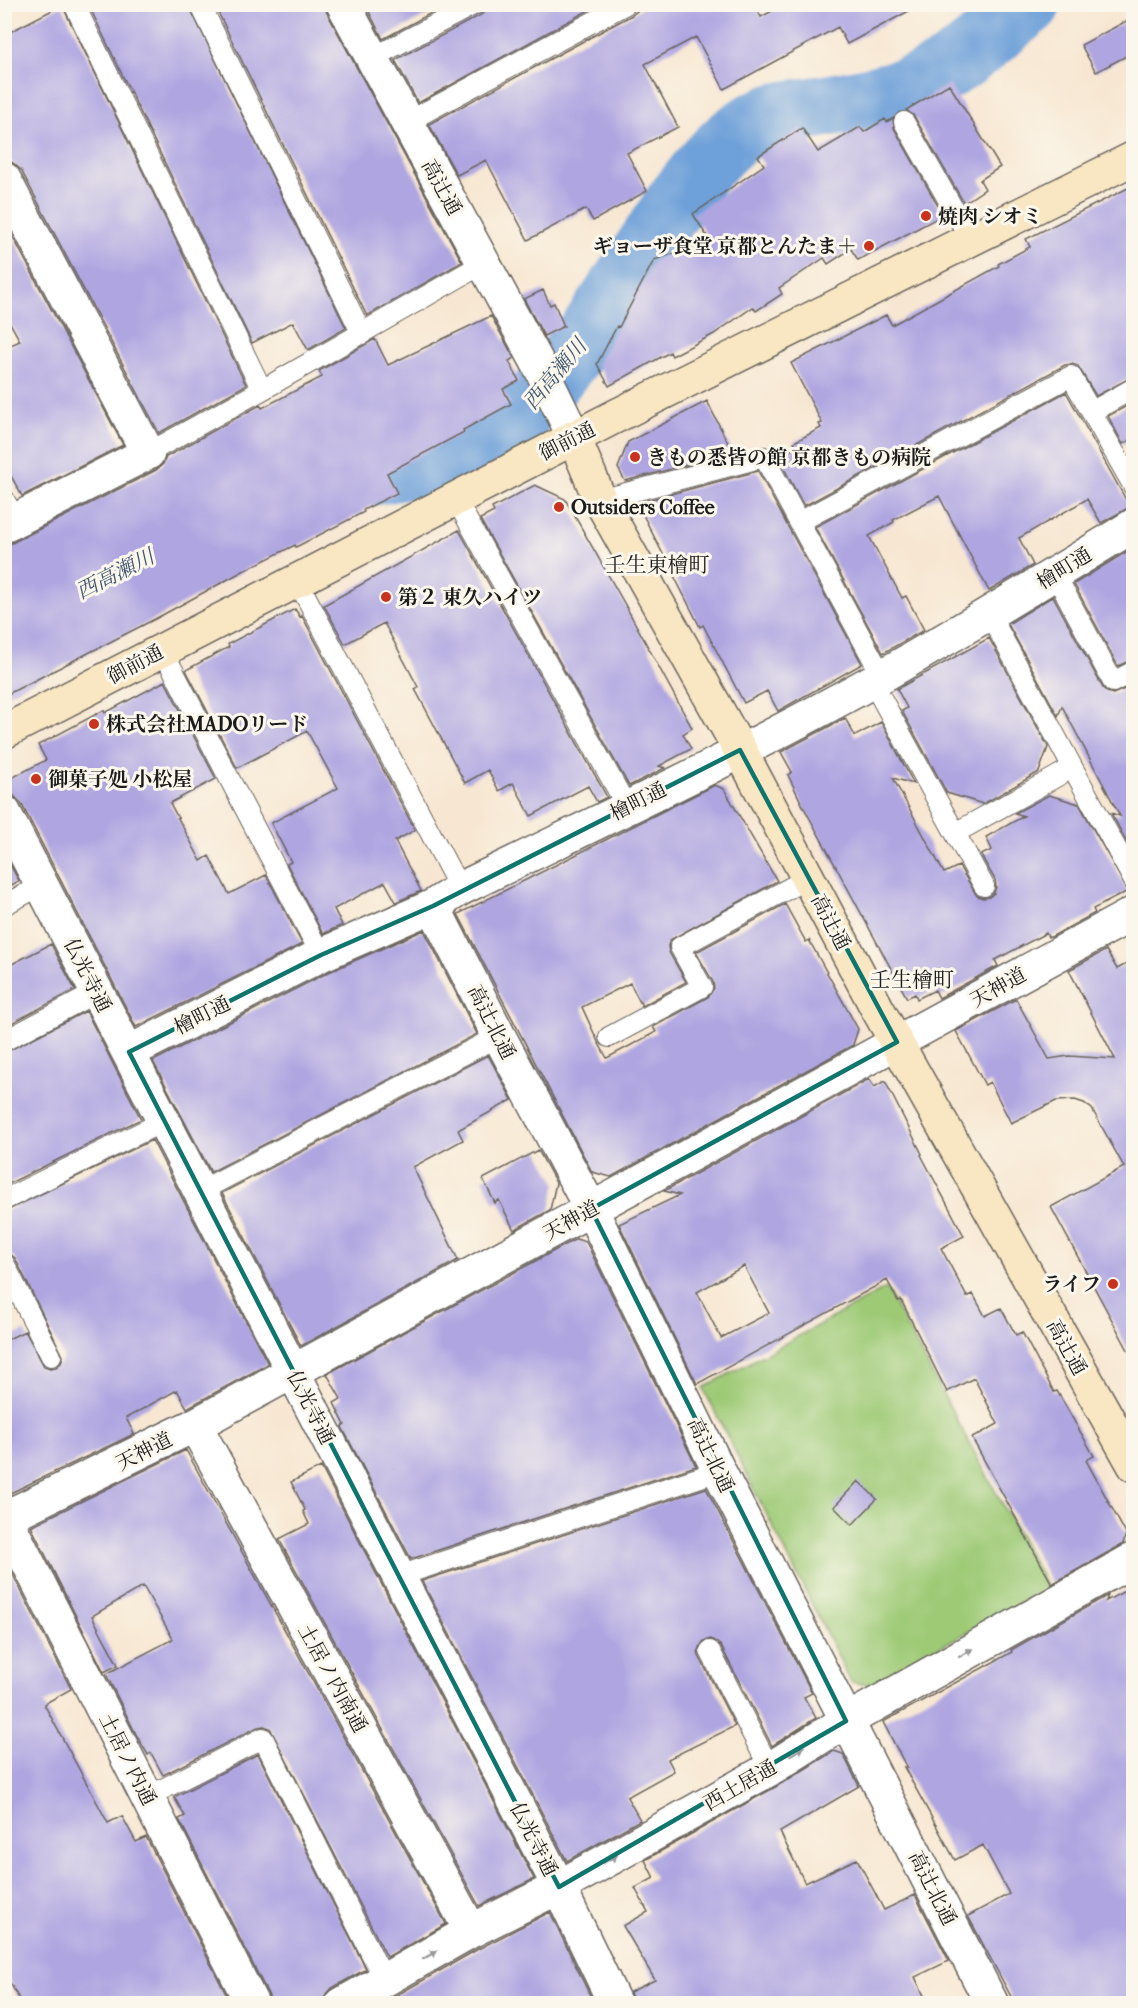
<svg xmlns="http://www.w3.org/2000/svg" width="1138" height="2008" viewBox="0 0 1138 2008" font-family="'IM FELL French Canon','Noto Serif JP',serif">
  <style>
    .green { fill: #9eca76; stroke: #5d7349; stroke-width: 1.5 }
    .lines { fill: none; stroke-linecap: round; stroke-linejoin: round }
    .river { stroke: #6ea0d9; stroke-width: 62 }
    .building { fill: #afa6e1; fill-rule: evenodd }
    .lane-casing { stroke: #69635c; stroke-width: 22 }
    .street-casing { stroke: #69635c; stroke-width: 36 }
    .secondary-casing { stroke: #69635c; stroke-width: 36 }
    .lane { stroke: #fff; stroke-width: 20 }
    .street { stroke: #fff; stroke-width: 33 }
    .secondary { stroke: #f9e7c3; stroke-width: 33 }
    .oneway { fill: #999 }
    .marked { fill: none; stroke: #0f766e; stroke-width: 4.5; stroke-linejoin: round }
    .poi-dot { fill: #c8321e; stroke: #fbf7ec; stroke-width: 2 }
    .labels { text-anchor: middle; stroke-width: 6; stroke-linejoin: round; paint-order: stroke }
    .street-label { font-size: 20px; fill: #1c1c1c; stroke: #fbf7ec }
    .poi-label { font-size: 20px; font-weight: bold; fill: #1c1c1c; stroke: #fbf7ec; text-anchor: start }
    .water-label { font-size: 21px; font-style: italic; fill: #415771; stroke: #fbf7ec }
    .neighbourhood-label { font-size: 21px; fill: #1c1c1c; stroke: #fbf7ec }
  </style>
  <rect width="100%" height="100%" fill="#fbf7ec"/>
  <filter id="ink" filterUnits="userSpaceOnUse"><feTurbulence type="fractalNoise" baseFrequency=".0167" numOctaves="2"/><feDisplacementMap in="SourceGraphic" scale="12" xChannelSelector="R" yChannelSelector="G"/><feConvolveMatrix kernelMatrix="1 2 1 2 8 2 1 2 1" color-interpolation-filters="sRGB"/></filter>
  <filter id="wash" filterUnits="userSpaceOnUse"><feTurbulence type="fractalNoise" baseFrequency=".008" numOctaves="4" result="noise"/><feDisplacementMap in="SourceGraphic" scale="24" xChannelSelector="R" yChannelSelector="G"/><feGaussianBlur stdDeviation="1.35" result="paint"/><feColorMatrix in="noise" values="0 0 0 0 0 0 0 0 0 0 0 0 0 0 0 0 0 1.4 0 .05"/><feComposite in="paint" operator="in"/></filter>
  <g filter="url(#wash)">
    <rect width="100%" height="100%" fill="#f7e7d2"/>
    <path class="green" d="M886,1288L1048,1589L869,1685L851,1682L703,1388Z"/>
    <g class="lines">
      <path class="river" d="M304,472L363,476L449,462L503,432L535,401L589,333L678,199C704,166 731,129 772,115C785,111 800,110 813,108C846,103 882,97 915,85C958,69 993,33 1030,4"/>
    </g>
    <g id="blocks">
      <path class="building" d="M88,4H188L346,328L308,350L293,322L252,343Z
        M214,4H324L327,13L462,262L367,316Z
        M365,4H448L383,39Z
        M487,4H586L589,10L418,103L395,60L481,15L485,11Z
        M646,4H754L761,17L785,4H922L847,44L838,27L724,89L696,37L645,64L678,127L627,153L647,191L593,221L586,209L528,240L486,160L457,175L429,124L632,15Z
        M62,5L246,385L159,433L21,170L13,163L4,160V35Z
        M1134,17V52L1096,72L1081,45Z
        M949,84L1000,167L980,180L985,189L964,203L914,116L906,110Z
        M893,118L894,128L943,215L858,260L851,249L828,264L824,258L779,288L782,294L756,311L753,307L714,334L672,356L670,352L609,386L597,364L617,326L619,327L654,260L710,241L693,214L764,165L758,156L802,128L818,152L860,127L864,132L885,119L887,122Z
        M1134,185V376L1096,396L1078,366L1072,364L1065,365L804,506L778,457L797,447L794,442L821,428L819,424L822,423L791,363L886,315L892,325L999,266L998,264L1030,247L1026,239Z
        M4,220L123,445L22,496L4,463V348L20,341L4,312Z
        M543,290L550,305L554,303L564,326L544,336L524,299Z
        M491,316L514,358L509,361L519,381L503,389L511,404L463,430L464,432L387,473L397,493L363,510L364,512L296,547L295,545L245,570L155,619L4,696V545L12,543L156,470L163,464L166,457L260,405L262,408L322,377L319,371L375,339L388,365Z
        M1066,392L1130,507L1101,523L1087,499L1019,538L1033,565L989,591L939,496L893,520L894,522L869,536L902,598L906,596L924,630L883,653L815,527Z
        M707,401L733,453L625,481L618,468L628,442Z
        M1134,402V438L1123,444L1108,416Z
        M758,471L862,664L778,711L767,691L744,703L703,625L700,627L637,503Z
        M535,485L565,499L623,601L692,728L683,734L691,749L659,766L665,768L629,786L480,519L494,512L492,508Z
        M459,530L607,797L597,802L588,786L531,816L513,783L499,791L488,770L465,783L415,689L418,687L384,623L345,644L324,605Z
        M1134,547V659L1118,666L1074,584Z
        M1053,596L1103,688L1107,692L1113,694L1134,685V855L1111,813L1120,816L1062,706L1058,716L1008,624Z
        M295,609L300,617L302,616L415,830L395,841L421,891L396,902L385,882L334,909L342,925L323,934L287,864L291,862L271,823L338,788L307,731L237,768L186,670L229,647L228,644Z
        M989,638L1048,747L1039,772L983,804L947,793L902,711L907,708L897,689Z
        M165,681L216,779L170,803L201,861L209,856L229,894L266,875L302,944L136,1027L21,803L14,796L4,793V782L46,760L38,745L104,710L105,713Z
        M845,718L855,736L881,722L914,784L893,778L944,873L959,866L977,896L983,898L989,897L994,893L996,887L995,880L981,855L992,850L986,837L1024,816L1015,813L1049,795L1079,804L1128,891L1093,909L1095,913L1051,937H1048L1046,933L995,960L998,966L939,998L935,990L917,999L915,994L907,998L802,804L788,775L792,772L781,752Z
        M715,785L724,789L777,881L670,940L668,946L669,952L686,982L642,1006L630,983L582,1007L598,1042L607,1058L656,1032L653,1027L708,997L714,988L713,982L696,952L785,904L806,942L809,940L858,1029L853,1045L611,1177L592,1172L458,914Z
        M4,854L19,881L4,889Z
        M424,930L477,1034L211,1172L153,1061L329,972Z
        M51,944L75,990L4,1027V968Z
        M1106,950L1117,969L1134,960V1361L1051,1207L1124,1167L1092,1109L1084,1103L1075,1100L1056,1101L1011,1123L990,1082L985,1085L956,1031L1016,999L1049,1059L1069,1056L1115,1059L1069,970Z
        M86,1011L141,1119L4,1186V1053Z
        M488,1055L512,1100L458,1130L463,1140L413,1167L458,1260L301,1346L222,1193Z
        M869,1079L874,1087L885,1081L922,1154L921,1155L964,1236L941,1248L967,1297L973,1294L985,1316L1001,1308L1016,1335L1022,1332L1054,1392L1057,1391L1094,1456L1086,1460L1126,1534L1123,1544L1052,1584L972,1438L998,1424L974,1378L947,1392L901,1300L898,1301L887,1280L697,1384L619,1224L680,1195L664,1191ZM744,1266L769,1313L721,1338L697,1292Z
        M152,1140L268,1364L187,1408L177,1390L126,1418L134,1434L4,1496V1341L25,1331L44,1366L50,1368L56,1367L61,1363L63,1356L15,1258L7,1252L4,1247V1212Z
        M538,1150L556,1183L550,1210L514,1230L499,1200L495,1203L483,1179Z
        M576,1239L586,1242L696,1466L411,1559L342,1427L345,1425L334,1403L341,1399L327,1374Z
        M186,1450L446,1924L387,1957L270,1728L264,1726L258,1727L163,1775L151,1753L148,1755L137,1736L106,1674L173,1639L143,1586L92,1616L118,1665L104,1672L31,1526Z
        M321,1467L534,1879L479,1906L279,1539L309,1524L303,1511L305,1510L291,1482Z
        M858,1481L877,1499L852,1525L834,1507Z
        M706,1488L812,1693L804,1697L816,1718L772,1746L721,1646L711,1639L704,1641L698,1650L699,1656L735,1726L668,1759L674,1771L627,1797L640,1820L567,1861L422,1581Z
        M4,1557L71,1689L44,1704L108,1823L122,1816L136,1842L146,1837L231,2004H22L4,1972Z
        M1134,1586V2004H1015L968,1916L1009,1894L983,1845L955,1860L904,1767L907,1768L883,1722L1012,1652L1011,1650L1108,1595L1106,1601Z
        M834,1751L843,1754L859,1786L780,1832L805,1883L857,1859L884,1910L915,1895L949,1961L915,1977L928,2004H633L630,1992L655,1980L623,1926L648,1912L635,1888L654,1878L645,1860L779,1785Z
        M258,1754L366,1969L332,1988L326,1995L323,2004H270L269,1996L179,1819L185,1816L174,1797Z
        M550,1912L594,2004H381L480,1948Z"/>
    </g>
  </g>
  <g filter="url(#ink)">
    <use href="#blocks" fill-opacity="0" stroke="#69635c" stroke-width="1.5"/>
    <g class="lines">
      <g class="lane-casing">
        <path id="lane" d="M74,4L262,390
          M200,4L362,334
          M372,58L475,4
          M407,122L626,4
          M904,122L971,240
          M1091,412L1134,388
          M148,453L262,390L484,263
          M455,498L627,807
          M4,499L16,521
          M600,500L764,457L882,676
          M799,522L1071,376L1134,487
          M1055,574L1113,682L1134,671
          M297,580L460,889
          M990,615L1134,881
          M162,649L321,955
          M872,681L984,886
          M955,833L1072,768
          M4,905L42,885
          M609,1037L702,987L680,947L808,878
          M4,1041L97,992
          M200,1191L499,1036
          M4,1200L164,1121
          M4,1263L51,1356
          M399,1576L719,1471
          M710,1651L770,1769
          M147,1797L263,1738L385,1981"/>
      </g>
      <g class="street-casing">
        <path id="street" d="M343,4L541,369L574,437
          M4,179L148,453L4,526
          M4,812L559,1887L615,2004
          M433,906L499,1036L591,1209L719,1471L992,2004
          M129,1052L321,955L433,906L460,889C597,822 739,756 873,681C961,631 1047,579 1134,525
          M195,1425L471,1931
          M4,1515L252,2004
          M4,1518L195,1425L1134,913
          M342,2004L471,1931L559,1887L770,1769L846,1721L1134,1559"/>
      </g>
      <g class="secondary-casing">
        <path id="secondary" d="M574,437L600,500L740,750L877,1008L1134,1465
          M4,732L616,416L1134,158"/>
      </g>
      <use href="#lane" class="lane"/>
      <use href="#street" class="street"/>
      <use href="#secondary" class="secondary"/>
    </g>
    <defs><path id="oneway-solid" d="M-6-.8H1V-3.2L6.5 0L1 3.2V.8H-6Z" transform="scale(1.5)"/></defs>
    <g class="oneway">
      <use href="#oneway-solid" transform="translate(966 1653) rotate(-29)"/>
      <use href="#oneway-solid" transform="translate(797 1751) rotate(-32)"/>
      <use href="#oneway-solid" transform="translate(610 1859) rotate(-29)"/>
      <use href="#oneway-solid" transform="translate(430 1955) rotate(-30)"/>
    </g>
  </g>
  <path class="marked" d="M740,750L897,1042L591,1209L846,1721L559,1887L129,1052L321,955L433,906Z"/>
  <g class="poi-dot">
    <circle cx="926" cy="216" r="6"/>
    <circle cx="869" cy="246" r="6"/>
    <circle cx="635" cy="457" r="6"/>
    <circle cx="559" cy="507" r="6"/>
    <circle cx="386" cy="597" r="6"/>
    <circle cx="94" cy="724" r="6"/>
    <circle cx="36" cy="779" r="6"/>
    <circle cx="1113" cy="1284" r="6"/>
  </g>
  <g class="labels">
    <g class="street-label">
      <text transform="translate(442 187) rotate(61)" y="7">高辻通</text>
      <text transform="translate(567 441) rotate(-27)" y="7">御前通</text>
      <text transform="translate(1064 568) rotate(-32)" y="7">檜町通</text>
      <text transform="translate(135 664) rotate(-28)" y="7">御前通</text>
      <text transform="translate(638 801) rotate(-27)" y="7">檜町通</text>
      <text transform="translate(831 922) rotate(62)" y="7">高辻通</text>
      <text transform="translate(88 975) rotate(63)" y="7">仏光寺通</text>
      <text transform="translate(998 987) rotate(-29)" y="7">天神道</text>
      <text transform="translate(202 1015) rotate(-27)" y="7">檜町通</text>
      <text transform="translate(492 1022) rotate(63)" y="7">高辻北通</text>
      <text transform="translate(571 1220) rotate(-29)" y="7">天神道</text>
      <text transform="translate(1067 1347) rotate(61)" y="7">高辻通</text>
      <text transform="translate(311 1407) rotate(63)" y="7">仏光寺通</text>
      <text transform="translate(144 1451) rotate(-27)" y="7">天神道</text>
      <text transform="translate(711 1455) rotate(64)" y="7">高辻北通</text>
      <text transform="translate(333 1678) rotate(61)" y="7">土居ノ内南通</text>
      <text transform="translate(128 1759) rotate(63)" y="7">土居ノ内通</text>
      <text transform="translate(740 1785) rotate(-30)" y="7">西土居通</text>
      <text transform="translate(534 1839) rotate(63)" y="7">仏光寺通</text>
      <text transform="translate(933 1888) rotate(63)" y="7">高辻北通</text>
    </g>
    <g class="poi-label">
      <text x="938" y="223">焼肉 シオミ</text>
      <text x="857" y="253" text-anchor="end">ギョーザ食堂 京都とんたま＋</text>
      <text x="647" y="464">きもの悉皆の館 京都きもの病院</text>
      <text x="571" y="514">Outsiders Coffee</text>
      <text x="398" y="604">第２ 東久ハイツ</text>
      <text x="106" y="731">株式会社MADOリード</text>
      <text x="48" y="786">御菓子処 小松屋</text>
      <text x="1101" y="1291" text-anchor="end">ライフ</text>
    </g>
    <g class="water-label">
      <text transform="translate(555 374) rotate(-50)" y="7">西高瀬川</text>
      <text transform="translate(115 574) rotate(-27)" y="7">西高瀬川</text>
    </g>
    <g class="neighbourhood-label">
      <text x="657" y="572">壬生東檜町</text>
      <text x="912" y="987">壬生檜町</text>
    </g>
  </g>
  <rect width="1138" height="2008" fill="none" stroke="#fbf7ec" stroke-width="24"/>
</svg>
